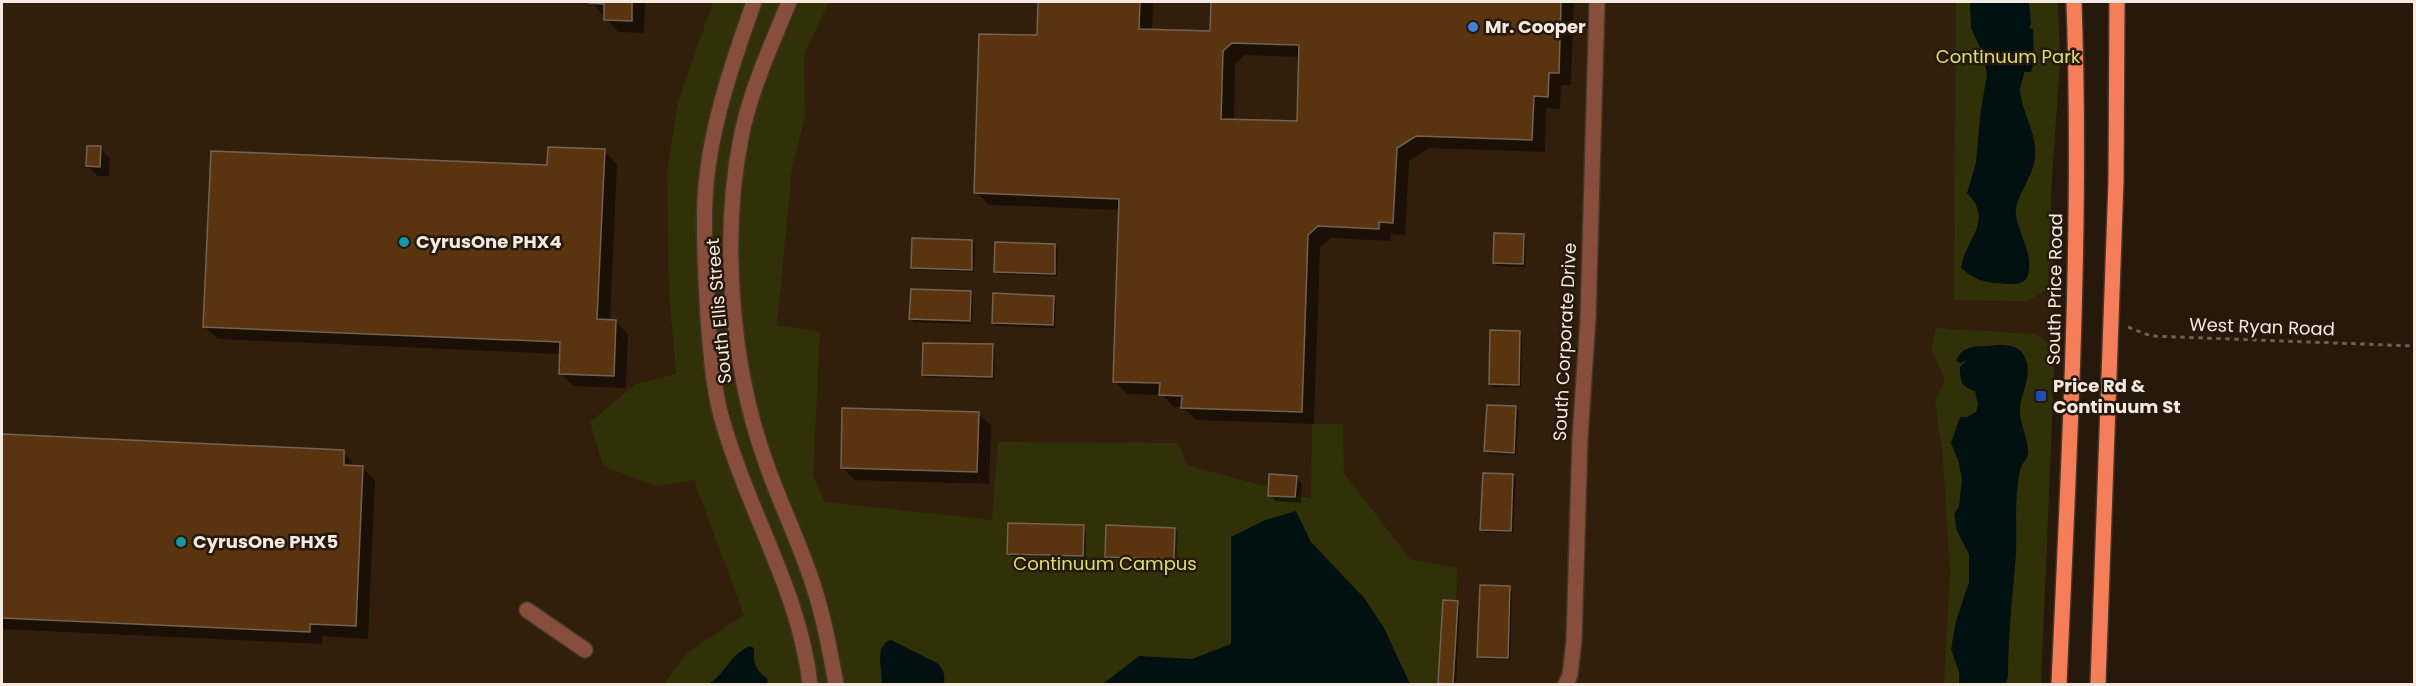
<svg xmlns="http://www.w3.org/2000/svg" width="2416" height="686" viewBox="0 0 2416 686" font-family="Poppins,sans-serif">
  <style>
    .built { fill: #321f0b }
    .green { fill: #303106 }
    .water { fill: #011011 }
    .shadow { fill: #0007; fill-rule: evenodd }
    .building { fill: #59340e; stroke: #746253; stroke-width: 1.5; fill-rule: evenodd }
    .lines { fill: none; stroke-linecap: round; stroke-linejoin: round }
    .minor-casing { stroke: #433528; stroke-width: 18 }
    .major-casing { stroke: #433528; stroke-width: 18 }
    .path { stroke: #6d6054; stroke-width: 3; stroke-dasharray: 4.5 4.5; stroke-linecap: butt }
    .minor { stroke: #874e3c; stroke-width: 15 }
    .major { stroke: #f57e59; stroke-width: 15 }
    .shop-dot { fill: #3f7fe0; stroke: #26180a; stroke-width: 2 }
    .culture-dot { fill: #0f9aa8; stroke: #26180a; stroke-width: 2 }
    .transit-dot { fill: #1a4fb4; stroke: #26180a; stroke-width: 2 }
    .labels { text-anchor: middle; stroke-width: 5; stroke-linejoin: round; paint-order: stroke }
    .poi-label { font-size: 18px; font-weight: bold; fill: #f4eae1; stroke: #26180a; text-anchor: start }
    .park-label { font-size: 18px; fill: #dfe361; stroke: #26180a }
    .street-label { font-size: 18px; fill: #f4eae1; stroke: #26180a }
  </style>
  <rect width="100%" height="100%" fill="#26180a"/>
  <path class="built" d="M2,2H2058L2060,61L2051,193L2055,349L2041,684H2Z"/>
  <path class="green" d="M713,2H829L804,54L805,117L792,167L777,325L820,332L813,477L825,502L992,520L998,442L1178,443L1187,465L1311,499L1312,424H1343L1344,473L1410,559L1457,568L1454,684H664L687,653L744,615L694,480L656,486L603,466L590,422L636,384L676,374L669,292L667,172L678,102Z
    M1956,2H2058L2060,61L2051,193L2048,289L2028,301L1954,300Z
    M1936,328L2036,334L2055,349L2041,684H1944L1950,572L1943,460L1935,400L1945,380L1931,350Z"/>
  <path class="water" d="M1970,2H2029L2031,24L2029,28L2033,29L2034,62L2031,72H2024C2024,78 2020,84 2020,90C2021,111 2037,132 2035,157C2033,176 2020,190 2016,208C2013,224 2032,248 2029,270C2027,284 2020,284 2007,284C1985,282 1978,282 1961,268C1965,239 1995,221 1967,193L1976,163L1981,109L1987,75L1983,54L1971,28Z
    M1997,345C2009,345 2022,346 2026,360C2032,378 2021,392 2020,409C2019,425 2029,438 2028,454C2027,460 2024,461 2022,465C2018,473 2018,485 2017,493C2015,512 2017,532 2016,552C2013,594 2008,634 2008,676L2006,684H1959V672L1951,649L1956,621L1969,582V554L1957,531L1954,514L1959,507L1962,480L1959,463L1951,443L1960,417H1967L1976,412L1978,405L1975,391C1961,387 1960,381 1960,367L1967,360L1960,363L1956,361C1964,342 1980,348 1997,345Z
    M1296,511L1311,542L1365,599L1384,628L1410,684H1103L1139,656L1192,659L1231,644V537L1265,520Z
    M891,640L937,663C944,670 945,675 944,684H882L880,659L881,649L887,641Z
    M750,646L754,648C753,662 755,670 767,678L768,684H707C723,679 729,654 750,646Z"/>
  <path class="shadow" d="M591,2H645L644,33L618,32Z
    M1039,2H1153L1152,31L1211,33L1212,2H1574L1571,85H1561L1560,109L1546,108L1545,152L1429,148L1409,161L1405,235L1391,234V241L1331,238L1320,248L1314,424L1196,420L1183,407H1174L1162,395L1127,394L1114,381L1120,210L989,205L976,192L1038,37ZM1245,55L1301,57L1298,123L1234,121L1235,64Z
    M100,148L110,158L109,176H98L88,166Z
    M604,151L617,164L610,321H615L628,334L626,388L573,386L561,373V354L218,339L205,327L548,166Z
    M1523,236L1526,239L1525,267L1497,266L1494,263Z
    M972,241L975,244L974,272L915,270L913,267Z
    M1055,245L1058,248L1057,276L998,274L995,271Z
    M970,293L973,295L972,324L914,322L911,319Z
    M1053,297L1056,300L1055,328L997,326L994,323Z
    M1519,333L1522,336L1521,387H1493L1490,384Z
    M992,346L995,349L994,379L926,377L923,374Z
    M1516,408L1519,411L1516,455L1489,454L1486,451Z
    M978,413L991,426L989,484L855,480L842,467Z
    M2,435L343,452L356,467H362L375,480L368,639L322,636V644L2,629Z
    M1513,475L1516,478L1513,533L1484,532L1482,529Z
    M1296,477L1302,484L1301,503L1276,501L1270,495Z
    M1084,527L1086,530V558L1011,556L1008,553Z
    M1175,529L1178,532L1176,561L1109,559L1106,556Z
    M1509,588L1512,591L1510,660L1482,659L1479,656Z
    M1457,602L1460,605L1456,684H1442L1440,683Z"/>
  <path class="building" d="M589,2H632V21L604,20V4L589,3Z
    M1038,2H1140L1139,29L1210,31L1211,2H1561L1559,73H1549L1548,97L1534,96L1532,140L1416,136L1397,148L1393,223L1379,222V229L1318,226L1308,235L1302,412L1181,408L1182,396L1159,395L1160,383L1113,382L1119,199L974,193L979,34L1037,35ZM1232,43L1299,45L1297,121L1221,119L1223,51Z
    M87,146H101L100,167L86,166Z
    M548,147L605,149L597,319L616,320L614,376L559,374L560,342L203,327L211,151L547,165Z
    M1494,233L1524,234L1523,264L1493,263Z
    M912,238L972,240V270L911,268Z
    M995,242L1055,244V274L994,272Z
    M911,289L971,291L970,321L909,319Z
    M993,293L1054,296L1053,325L992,323Z
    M1490,330L1520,331L1519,385L1489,384Z
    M923,343L993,344L992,377L922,375Z
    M1487,405L1516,406L1514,453L1484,451Z
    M842,408L979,412L977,472L841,468Z
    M2,434L344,450V465L363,466L356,626L310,624V632L2,618Z
    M1483,473L1513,474L1511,531L1480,530Z
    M1269,474L1297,476L1295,497L1268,496Z
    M1008,523L1084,525L1083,556L1007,554Z
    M1106,525L1175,528L1174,559L1105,557Z
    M1480,585L1510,586L1508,658L1477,657Z
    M1443,600L1458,601L1453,684L1438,683Z"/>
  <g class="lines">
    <g class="minor-casing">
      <path id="minor" d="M754,2C732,64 708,133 705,200C703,239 706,279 708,318C711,354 713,391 724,426C749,513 800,593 810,684
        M789,2C771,46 750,91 741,138C721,237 731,365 765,460C778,498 795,533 808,570C822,607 829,646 836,684
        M527,610L585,650
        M1566,684L1570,675L1574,640L1580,438L1588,318L1597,2"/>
    </g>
    <g class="major-casing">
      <path id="major" d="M2059,684C2069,457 2082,229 2074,2
        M2098,684L2116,181L2117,2"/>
    </g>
    <path class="path" d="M2128,327L2151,336L2414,346"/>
    <use href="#minor" class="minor"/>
    <use href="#major" class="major"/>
  </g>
  <circle class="shop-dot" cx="1473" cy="27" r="6"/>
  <g class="culture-dot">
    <circle cx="404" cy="242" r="6"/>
    <circle cx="181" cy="542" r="6"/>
  </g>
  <rect class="transit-dot" x="2035" y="390" width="12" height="12" rx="3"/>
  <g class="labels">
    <g class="poi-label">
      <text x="1485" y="33">Mr. Cooper</text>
      <text x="416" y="248">CyrusOne PHX4</text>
      <text x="2053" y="392">Price Rd &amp;<tspan x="2053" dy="21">Continuum St</tspan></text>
      <text x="193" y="548">CyrusOne PHX5</text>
    </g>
    <g class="park-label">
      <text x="2008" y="63">Continuum Park</text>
      <text x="1105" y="570">Continuum Campus</text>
    </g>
    <g class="street-label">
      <text transform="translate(2055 289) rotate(-89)" y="6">South Price Road</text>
      <text transform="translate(719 311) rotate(-95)" y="6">South Ellis Street</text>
      <text transform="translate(2262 327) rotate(2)" y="6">West Ryan Road</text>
      <text transform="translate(1565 342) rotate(-87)" y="6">South Corporate Drive</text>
    </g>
  </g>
  <rect width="2416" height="686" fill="none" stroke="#f4eae1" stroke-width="6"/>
</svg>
